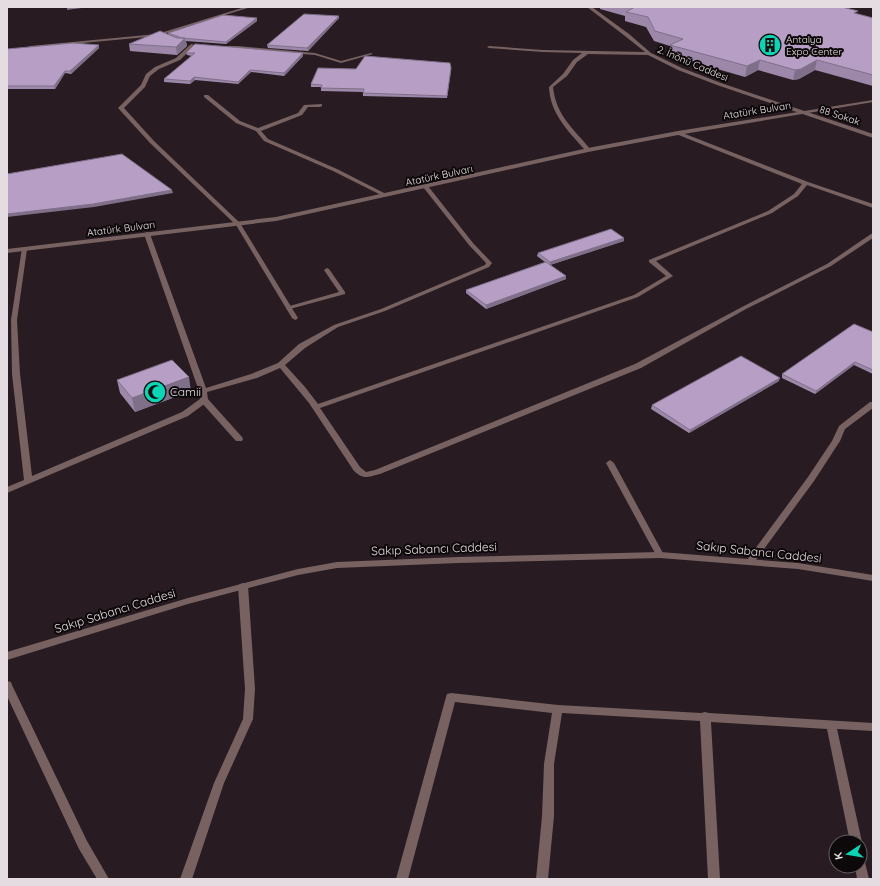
<svg xmlns="http://www.w3.org/2000/svg" width="880" height="886" viewBox="0 0 880 886" font-family="Quicksand,sans-serif">
  <style>
    .lines { fill: none; stroke-linecap: round; stroke-linejoin: round }
    .service { fill: #776261; fill-rule: evenodd }
    .minor { fill: #776261; fill-rule: evenodd }
    .tertiary { fill: #776261; fill-rule: evenodd }
    .wall { fill: #9d88a9 }
    .shaded-wall { fill: #7f6f89 }
    .building { fill: #b69ec4; stroke: #7f6f89 }
    .labels { text-anchor: middle; stroke-width: 4; stroke-linejoin: round; paint-order: stroke }
    .far-poi-label { font-size: 10px; fill: #e4dce0; stroke: #0d080a; text-anchor: start }
    .far-street-label { font-size: 10px; fill: #e4dce0; stroke: #0d080a }
    .poi-label { font-size: 12px; fill: #e4dce0; stroke: #0d080a; text-anchor: start }
    .street-label { font-size: 12px; fill: #e4dce0; stroke: #0d080a }
  </style>
  <rect width="100%" height="100%" fill="#281c22"/>
  <g class="lines">
    <path class="service" d="M327,268L329,269L345,292V294L290,309H286V307L339,292L324,270Z
      M201,398H207L242,437L243,439L242,441H236L201,402L200,400Z"/>
    <path class="minor" d="M245,7H251L157,36L30,48L28,47L30,46L157,34Z
      M587,7H592L629,34L651,53L682,68L721,83L873,134V138L717,85L678,70L648,55L588,54L577,62L567,76L553,87C556,116 574,129 591,150L586,151C569,132 550,114 549,87L563,74L573,60L582,53L543,52L489,48L487,47L489,46L543,50L645,52L625,36Z
      M191,44L195,45L180,60L159,69L150,76L145,87L124,108L154,141L240,223L298,318L297,319L295,320L292,318L236,225L150,143L118,108L141,85L146,74L155,67L176,58Z
      M222,46H238L315,53L341,61L371,53L373,54L341,63L315,55L220,48V46Z
      M204,95H208L240,121L258,128L298,113L304,105L322,104V106L320,107H308L302,115L261,131L268,139L337,169L388,195L383,196L333,171L264,141L256,131L236,123L204,97Z
      M676,132H680L808,182L873,204V208L807,185L798,196L772,213L656,261L673,276L638,297L320,408L360,467L366,472L375,470L635,364L742,307L827,264L871,234L873,233V238L831,266L746,309L641,368L380,474C368,477 364,480 354,471L309,403L280,368L257,378L207,392L208,400L207,402L188,416L7,493V487L24,480L12,374L11,320L22,248H26L27,249L17,320L20,374L32,476L182,412L200,399L199,391L144,234L145,233L147,232L150,234L206,388L251,374L278,363L299,344L334,325L381,309L485,265L486,263L469,245L423,187L428,186L473,243L492,263L489,267L385,311L338,327L305,348L285,365L305,387L318,404L634,295L666,276L649,262V260L768,211L794,194L802,184L676,134Z
      M870,402H873V408L845,429L840,441L814,481L753,564H747L745,562L747,560L808,477L832,441L839,426Z
      M610,460L614,463L664,555L663,557H657L656,555L606,463Z
      M243,583L246,584L248,586L255,689L253,719L224,783L192,879H180L214,783L243,719L245,689L238,586L240,584Z
      M7,681L11,682L12,685L87,841L109,879H97L79,849L7,696Z
      M451,693L558,705L701,713L705,712L709,713L873,723V731L837,729L862,842L860,846V842H850L827,729L711,722L720,879H708L700,721L562,713L554,764V816L548,879H536L542,816L544,764L552,713L455,702L408,879H396L446,697L447,694Z
      M860,857L864,858L869,879H857L855,866H860Z"/>
    <path class="tertiary" d="M873,100V102L678,135L588,152L276,221L7,253V249L276,217L588,148L678,131Z
      M660,552L798,563L873,575V581L798,569L660,558L458,563L337,568L298,575L188,604L7,660V652L188,598L298,569L337,562L458,557Z"/>
  </g>
  <path class="wall" d="M600,7H842L857,14L873,18V86L815,70L799,79L793,80L758,70L745,77L669,55L670,46L654,41L646,27L625,21V16L600,9Z
    M339,16V18L308,51L268,48L267,45Z
    M257,21L226,44L186,41L187,46L177,55L130,51L129,44L169,35L168,33Z
    M99,48L71,74L65,73L55,89H7V49Z
    M186,53H303V56L284,76L251,72L238,84L195,80L190,84L164,82V79L192,56L187,55Z
    M356,69L451,70L447,98L363,96V92L321,91V87H311V84Z
    M624,238V241L550,265L566,276V279L486,309L466,293V290L545,262L537,256L538,253Z
    M873,332V374L854,365L815,394L782,378V374Z
    M117,380L191,391L135,412L120,393Z
    M779,381L689,433L651,409L652,405Z"/>
  <path class="shaded-wall" d="M67,7H89L67,10Z
    M339,16V18L308,51L307,48Z
    M257,18V21L226,44V42Z
    M185,38L187,46L177,55L176,47Z
    M99,45V48L71,74L70,71Z
    M303,53V56L284,76V73Z
    M760,60L758,70L745,77L747,66Z
    M817,60L815,70L799,79L793,80L795,70Z
    M250,70L251,72L238,84V82Z
    M65,71V73L55,89L54,86Z
    M194,77L195,80L190,84V81Z
    M172,190L173,193L94,207L7,217V214Z
    M624,238V241L550,265V262Z
    M566,276V279L486,309V305Z
    M855,362L854,365L815,394L816,391Z
    M189,377L191,391L135,412L132,398Z
    M780,378L779,381L689,433L690,430Z"/>
  <path class="building" d="M628,7H842L858,11L854,13L873,18V75L817,60L801,69L795,70L760,60L747,66L670,45L683,39L655,31L648,17L626,12L633,8Z
    M304,14L339,16L307,48L267,45Z
    M223,15L257,18L226,42L182,38L168,33Z
    M160,31L177,38H185L176,47L129,44Z
    M73,43L99,45L70,71H65L54,86H7V49Z
    M195,44L303,53L284,73L250,70L238,82L194,77L190,81L164,79L195,53H186Z
    M365,56L450,63L451,68L447,96L363,93L364,89L321,88L322,85L311,84L318,68L356,69Z
    M122,154L172,190L93,204L7,214V174Z
    M611,229L624,238L550,262L538,253Z
    M546,262L566,276L486,305L466,290Z
    M854,324L873,332V370L855,362L816,391L782,374Z
    M741,356L780,378L690,430L652,405Z
    M172,360L189,377L132,398L117,380Z"/>
  <defs>
    <g id="building-disc" transform="scale(1.15)"><circle r="9.5" fill="#0cd5b5" stroke="#0d080a"/><path d="M-4-6H4V6H1V3H-1V6H-4ZM-2.5-4.3h1.7v1.8h-1.7ZM.8-4.3h1.7v1.8H.8ZM-2.5-1h1.7V.8h-1.7ZM.8-1h1.7V.8H.8Z" fill="#111"/></g>
    <g id="mosque-disc" transform="scale(1.15)"><circle r="9.5" fill="#0cd5b5" stroke="#0d080a"/><path d="M3.5-4.9A6 6 0 1 0 3.5 4.9A5 5 0 1 1 3.5-4.9Z" fill="#111"/></g>
  </defs>
  <g fill-rule="evenodd">
    <use href="#building-disc" x="770" y="45"/>
    <use href="#mosque-disc" x="155" y="392"/>
  </g>
  <g class="labels">
    <g class="far-poi-label">
      <text x="786" y="43">Antalya<tspan x="786" dy="12">Expo Center</tspan></text>
    </g>
    <g class="far-street-label">
      <text transform="translate(693 63) rotate(23)" y="4">2. İnönü Caddesi</text>
      <text transform="translate(757 110) rotate(-9)" y="4">Atatürk Bulvarı</text>
      <text transform="translate(840 115) rotate(18)" y="4">88 Sokak</text>
      <text transform="translate(439 175) rotate(-12)" y="4">Atatürk Bulvarı</text>
      <text transform="translate(121 228) rotate(-7)" y="4">Atatürk Bulvarı</text>
    </g>
    <g class="poi-label">
      <text x="170" y="396">Camii</text>
    </g>
    <g class="street-label">
      <text transform="translate(434 549) rotate(-2)" y="4">Sakıp Sabancı Caddesi</text>
      <text transform="translate(759 552) rotate(6)" y="4">Sakıp Sabancı Caddesi</text>
      <text transform="translate(115 611) rotate(-17)" y="4">Sakıp Sabancı Caddesi</text>
    </g>
  </g>
  <rect width="880" height="886" fill="none" stroke="#e4dce0" stroke-width="16"/>
  <g transform="translate(848 854) rotate(258)"><circle r="19" fill="#0d080a" stroke="#635d60"/>
  <path d="M0-3L7 15L0 10L-7 15Z" fill="#0cd5b5"/>
  <text y="-6" font-size="11" font-weight="bold" text-anchor="middle" fill="#e4dce0">K</text>
  </g>
</svg>
